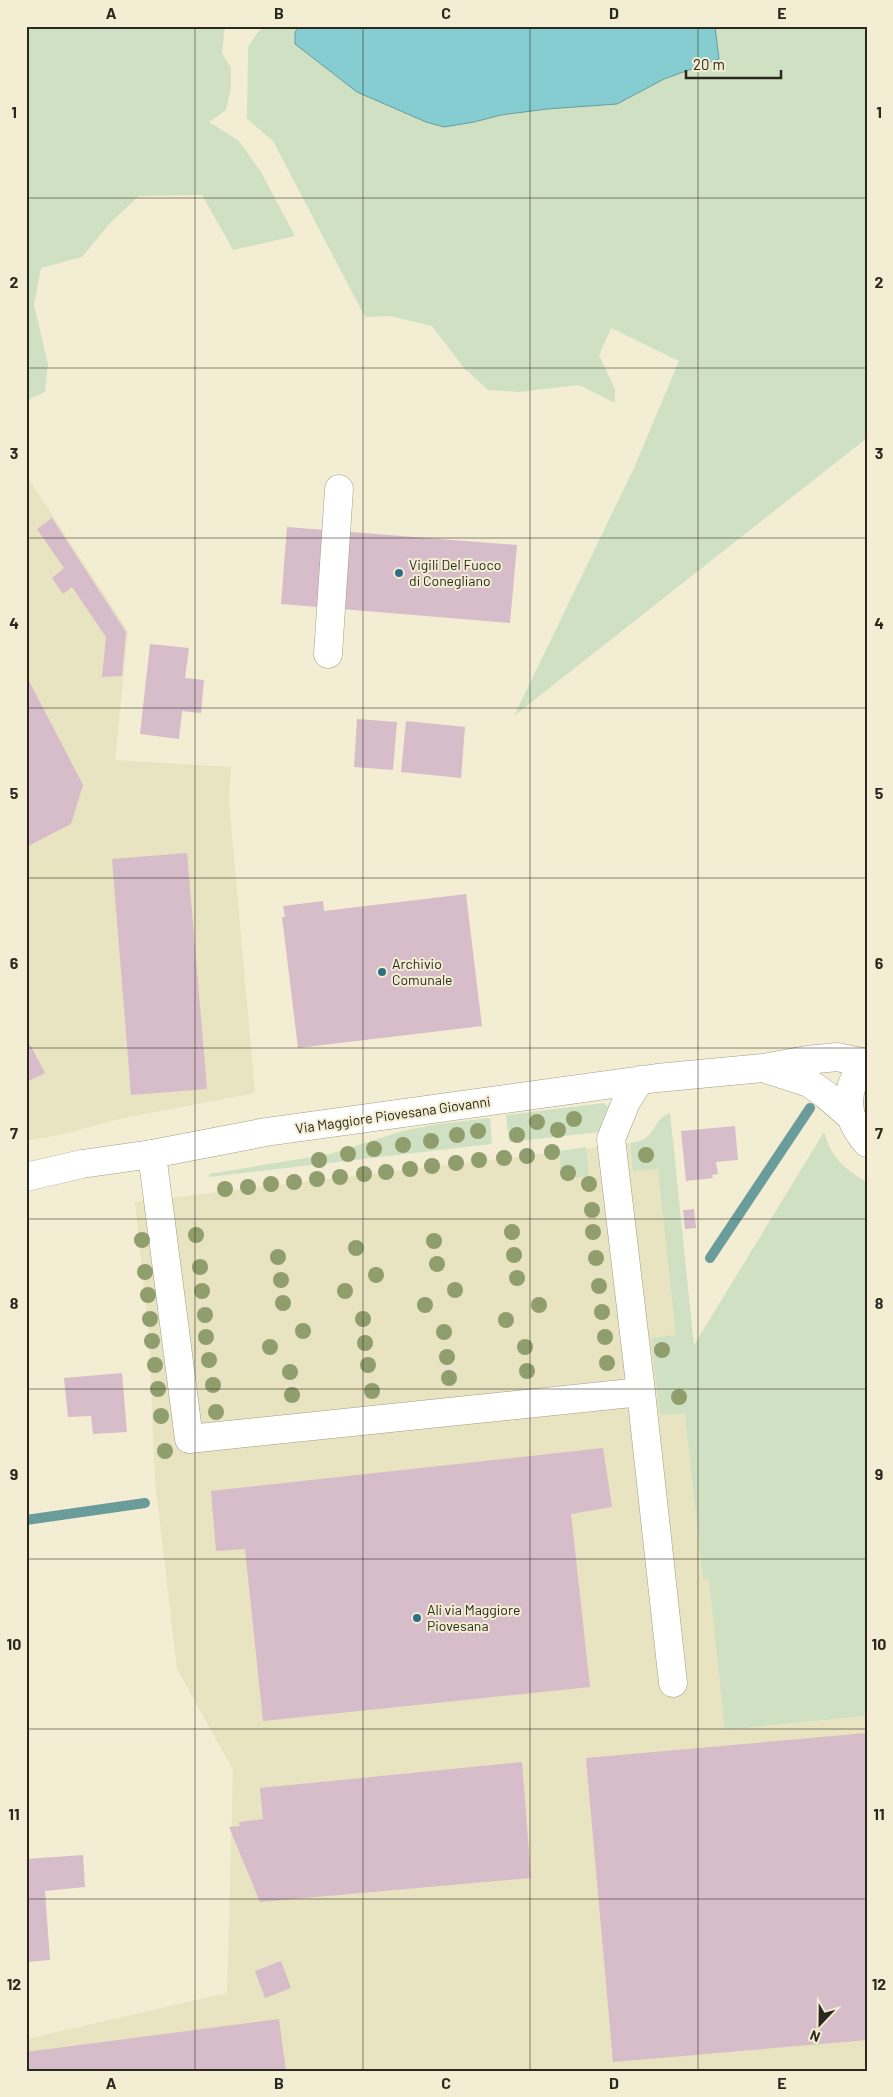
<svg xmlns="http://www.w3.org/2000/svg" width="893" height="2097" viewBox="0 0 893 2097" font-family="Barlow,sans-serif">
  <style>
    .built { fill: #e8e3c0 }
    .green { fill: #d0e1c3 }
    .water { fill: #85cdd0; stroke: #6a9c9b }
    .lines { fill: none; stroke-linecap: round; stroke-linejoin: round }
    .stream { stroke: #6a9c9b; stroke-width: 10 }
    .building { fill: #d7bcca }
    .minor-casing { stroke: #a19d83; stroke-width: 29 }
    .minor { stroke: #fff; stroke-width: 28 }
    .tree { fill: #8f9e6c }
    .grid { fill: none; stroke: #2b291f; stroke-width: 1; stroke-opacity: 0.55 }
    .poi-dot { fill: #2f6f83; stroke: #f3eed3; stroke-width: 2 }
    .labels { text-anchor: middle; stroke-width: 4; stroke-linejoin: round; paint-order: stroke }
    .poi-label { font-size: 14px; fill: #2b291f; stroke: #f3eed3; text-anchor: start }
    .street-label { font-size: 14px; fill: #2b291f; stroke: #f3eed3 }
    .neatline { fill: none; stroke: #2b291f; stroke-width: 2 }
    .grid-label { font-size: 16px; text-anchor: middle; font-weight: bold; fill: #2b291f }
  </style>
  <rect width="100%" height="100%" fill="#f3eed3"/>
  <path class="built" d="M26,475L128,631L115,760L231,767L229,801L255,1093L124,1118L59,1135L26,1141Z
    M673,1138L726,1730L867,1716V2071H26V2039L227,1993L233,1770L177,1669L155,1481L149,1336L135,1202Z"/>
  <path class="green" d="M26,26H225L222,53L231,68V88L226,110L209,122L239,141L261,172L295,236L233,250L202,195L139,196L110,223L82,257L41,268L34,305L48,364L45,392L26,401Z
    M265,26H867V438L514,716L634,468L679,361L611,328L599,355L615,389V403L579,385L519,392L488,390L464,368L432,326L390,316L365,317L273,141L247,119L248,47L258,32Z
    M604,1103L608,1107L601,1124L600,1132L509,1142L506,1115Z
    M670,1113L694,1345L824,1132C831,1157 844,1169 867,1182V1716L725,1730L709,1579H703L685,1413L660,1415L651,1338L676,1335L658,1169L633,1171L630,1143C660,1139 649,1121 670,1113Z
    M490,1118L492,1144L209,1177V1174L330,1154L403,1131L437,1124Z
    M586,1147L589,1176L562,1179L559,1151Z"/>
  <path class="water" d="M300,26H715L719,59L664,79L617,104L547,109L501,115L474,122L444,127L426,122L357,92L295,44V32Z"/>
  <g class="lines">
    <path class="stream" d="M710,1258L810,1108
      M26,1520L145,1503"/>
  </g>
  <path class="building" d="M52,518L126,632L122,676L102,677L106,637L72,587L63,594L52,578L64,568L37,529Z
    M287,527L517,545L510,623L281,604Z
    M150,644L189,648L185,678L204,680L201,713L182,711L179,739L140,734Z
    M26,675L83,785L71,824L26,847Z
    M357,719L397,722L393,770L354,767Z
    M406,721L465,727L461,778L401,772Z
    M187,853L207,1089L131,1095L112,859Z
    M466,894L482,1026L298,1048L282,917H285L283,906L323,901L324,911Z
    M26,1037L45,1073L26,1082Z
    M735,1126L738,1160L716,1162L718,1174L712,1175L713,1178L686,1181L681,1131Z
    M694,1209L696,1228L685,1229L683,1210Z
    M122,1373L127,1432L93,1434L91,1416L68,1417L64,1378Z
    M603,1448L612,1507L571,1514L590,1687L263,1721L245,1549L216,1551L211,1491Z
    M867,1733V2040L613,2062L586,1758Z
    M522,1762L531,1878L260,1902L229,1827L240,1826L239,1822L263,1819L260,1788Z
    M83,1855L85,1887L45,1891L50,1960L27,1962L26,1859Z
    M281,1961L291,1988L265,1998L255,1971Z
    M279,2019L286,2071H26V2052Z"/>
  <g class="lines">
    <g class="minor-casing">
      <path id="minor" d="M328,654L339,489
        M867,1062C842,1088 844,1117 867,1143
        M766,1069L809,1083L826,1095L850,1116
        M640,1080L626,1102L611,1139L641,1392
        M152,1154L189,1439L641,1392L673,1683
        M26,1177L82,1164L152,1154L266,1132L657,1078L763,1068L807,1060L837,1057L866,1063"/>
    </g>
    <use href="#minor" class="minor"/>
  </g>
  <g class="tree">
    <circle cx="574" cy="1119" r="8"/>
    <circle cx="537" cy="1122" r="8"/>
    <circle cx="558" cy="1130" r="8"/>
    <circle cx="478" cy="1131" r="8"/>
    <circle cx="457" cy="1135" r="8"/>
    <circle cx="517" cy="1135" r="8"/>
    <circle cx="431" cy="1141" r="8"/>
    <circle cx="403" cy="1145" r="8"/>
    <circle cx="374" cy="1149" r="8"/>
    <circle cx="552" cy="1152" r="8"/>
    <circle cx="348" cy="1154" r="8"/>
    <circle cx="646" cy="1155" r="8"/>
    <circle cx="527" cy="1156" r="8"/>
    <circle cx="504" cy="1158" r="8"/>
    <circle cx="319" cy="1160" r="8"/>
    <circle cx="479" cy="1160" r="8"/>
    <circle cx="456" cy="1163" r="8"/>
    <circle cx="432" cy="1166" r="8"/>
    <circle cx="410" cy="1169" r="8"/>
    <circle cx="386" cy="1172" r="8"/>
    <circle cx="568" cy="1173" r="8"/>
    <circle cx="364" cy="1174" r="8"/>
    <circle cx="340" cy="1177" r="8"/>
    <circle cx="317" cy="1179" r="8"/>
    <circle cx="294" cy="1182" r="8"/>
    <circle cx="271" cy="1184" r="8"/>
    <circle cx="589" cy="1184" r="8"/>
    <circle cx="248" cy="1187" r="8"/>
    <circle cx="225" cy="1189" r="8"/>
    <circle cx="592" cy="1210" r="8"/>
    <circle cx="512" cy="1232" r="8"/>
    <circle cx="593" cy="1232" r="8"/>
    <circle cx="196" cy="1235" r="8"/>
    <circle cx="142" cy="1240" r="8"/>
    <circle cx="434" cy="1241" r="8"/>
    <circle cx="356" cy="1248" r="8"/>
    <circle cx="514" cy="1255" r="8"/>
    <circle cx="278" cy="1257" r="8"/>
    <circle cx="596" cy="1258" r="8"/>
    <circle cx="437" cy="1264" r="8"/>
    <circle cx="200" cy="1267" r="8"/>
    <circle cx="145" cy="1272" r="8"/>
    <circle cx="376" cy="1275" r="8"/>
    <circle cx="517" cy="1278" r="8"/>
    <circle cx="281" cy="1280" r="8"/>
    <circle cx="599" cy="1286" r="8"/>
    <circle cx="455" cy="1290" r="8"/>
    <circle cx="202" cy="1291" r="8"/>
    <circle cx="345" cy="1291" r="8"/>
    <circle cx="148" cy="1295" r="8"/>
    <circle cx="283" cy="1303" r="8"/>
    <circle cx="425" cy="1305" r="8"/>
    <circle cx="539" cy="1305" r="8"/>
    <circle cx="602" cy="1312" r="8"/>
    <circle cx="205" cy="1315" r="8"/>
    <circle cx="150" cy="1319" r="8"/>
    <circle cx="363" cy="1319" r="8"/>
    <circle cx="506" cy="1320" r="8"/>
    <circle cx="303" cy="1331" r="8"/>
    <circle cx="444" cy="1332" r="8"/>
    <circle cx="206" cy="1337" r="8"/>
    <circle cx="605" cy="1337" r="8"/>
    <circle cx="152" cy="1341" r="8"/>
    <circle cx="365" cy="1343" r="8"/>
    <circle cx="270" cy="1347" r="8"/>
    <circle cx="525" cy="1347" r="8"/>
    <circle cx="662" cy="1350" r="8"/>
    <circle cx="447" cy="1357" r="8"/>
    <circle cx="209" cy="1360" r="8"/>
    <circle cx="607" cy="1363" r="8"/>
    <circle cx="155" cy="1365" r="8"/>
    <circle cx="368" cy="1365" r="8"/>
    <circle cx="527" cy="1371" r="8"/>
    <circle cx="290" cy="1372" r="8"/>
    <circle cx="449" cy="1378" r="8"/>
    <circle cx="213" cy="1385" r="8"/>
    <circle cx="158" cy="1389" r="8"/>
    <circle cx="372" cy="1391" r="8"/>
    <circle cx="292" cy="1395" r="8"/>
    <circle cx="679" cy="1397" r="8"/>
    <circle cx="216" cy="1412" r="8"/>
    <circle cx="161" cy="1416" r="8"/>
    <circle cx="165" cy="1451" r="8"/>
  </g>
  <path class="grid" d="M195,26V2071M363,26V2071M530,26V2071M698,26V2071M26,198H867M26,368H867M26,538H867M26,708H867M26,878H867M26,1048H867M26,1219H867M26,1389H867M26,1559H867M26,1729H867M26,1899H867"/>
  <g class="poi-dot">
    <circle cx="399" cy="573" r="5"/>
    <circle cx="382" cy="972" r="5"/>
    <circle cx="417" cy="1618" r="5"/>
  </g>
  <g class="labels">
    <g class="poi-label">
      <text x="409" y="570">Vigili Del Fuoco<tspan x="409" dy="16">di Conegliano</tspan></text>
      <text x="392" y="969">Archivio<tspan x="392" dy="16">Comunale</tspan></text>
      <text x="427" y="1615">Alí via Maggiore<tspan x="427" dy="16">Piovesana</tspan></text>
    </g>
    <g class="street-label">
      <text transform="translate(393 1115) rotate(-8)" y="5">Via Maggiore Piovesana Giovanni</text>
    </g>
  </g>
  <rect width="893" height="2097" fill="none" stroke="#f3eed3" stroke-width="55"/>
  <g transform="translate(820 2024) rotate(202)" stroke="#f3eed3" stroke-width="4" paint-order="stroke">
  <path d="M0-4L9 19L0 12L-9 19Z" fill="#2b291f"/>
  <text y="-8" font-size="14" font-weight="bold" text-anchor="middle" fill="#2b291f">N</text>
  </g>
  <path d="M686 70v8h95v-8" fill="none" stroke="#2b291f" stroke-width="2.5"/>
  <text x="693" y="70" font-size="15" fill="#2b291f" stroke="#f3eed3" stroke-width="4" paint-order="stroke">20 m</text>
  <rect x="28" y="28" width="838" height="2042" class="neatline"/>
  <g class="grid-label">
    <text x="111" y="19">A</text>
    <text x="279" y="19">B</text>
    <text x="446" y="19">C</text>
    <text x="614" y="19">D</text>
    <text x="782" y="19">E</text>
    <text x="14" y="118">1</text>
    <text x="879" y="118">1</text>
    <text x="14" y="288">2</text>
    <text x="879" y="288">2</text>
    <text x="14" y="459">3</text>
    <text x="879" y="459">3</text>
    <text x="14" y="629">4</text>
    <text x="879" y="629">4</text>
    <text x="14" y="799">5</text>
    <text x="879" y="799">5</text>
    <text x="14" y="969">6</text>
    <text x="879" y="969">6</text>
    <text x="14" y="1139">7</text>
    <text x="879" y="1139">7</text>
    <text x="14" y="1309">8</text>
    <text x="879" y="1309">8</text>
    <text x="14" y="1480">9</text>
    <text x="879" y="1480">9</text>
    <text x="14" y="1650">10</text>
    <text x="879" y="1650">10</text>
    <text x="14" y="1820">11</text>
    <text x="879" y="1820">11</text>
    <text x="14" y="1990">12</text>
    <text x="879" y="1990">12</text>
    <text x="111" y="2089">A</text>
    <text x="279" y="2089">B</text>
    <text x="446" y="2089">C</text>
    <text x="614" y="2089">D</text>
    <text x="782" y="2089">E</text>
  </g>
</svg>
